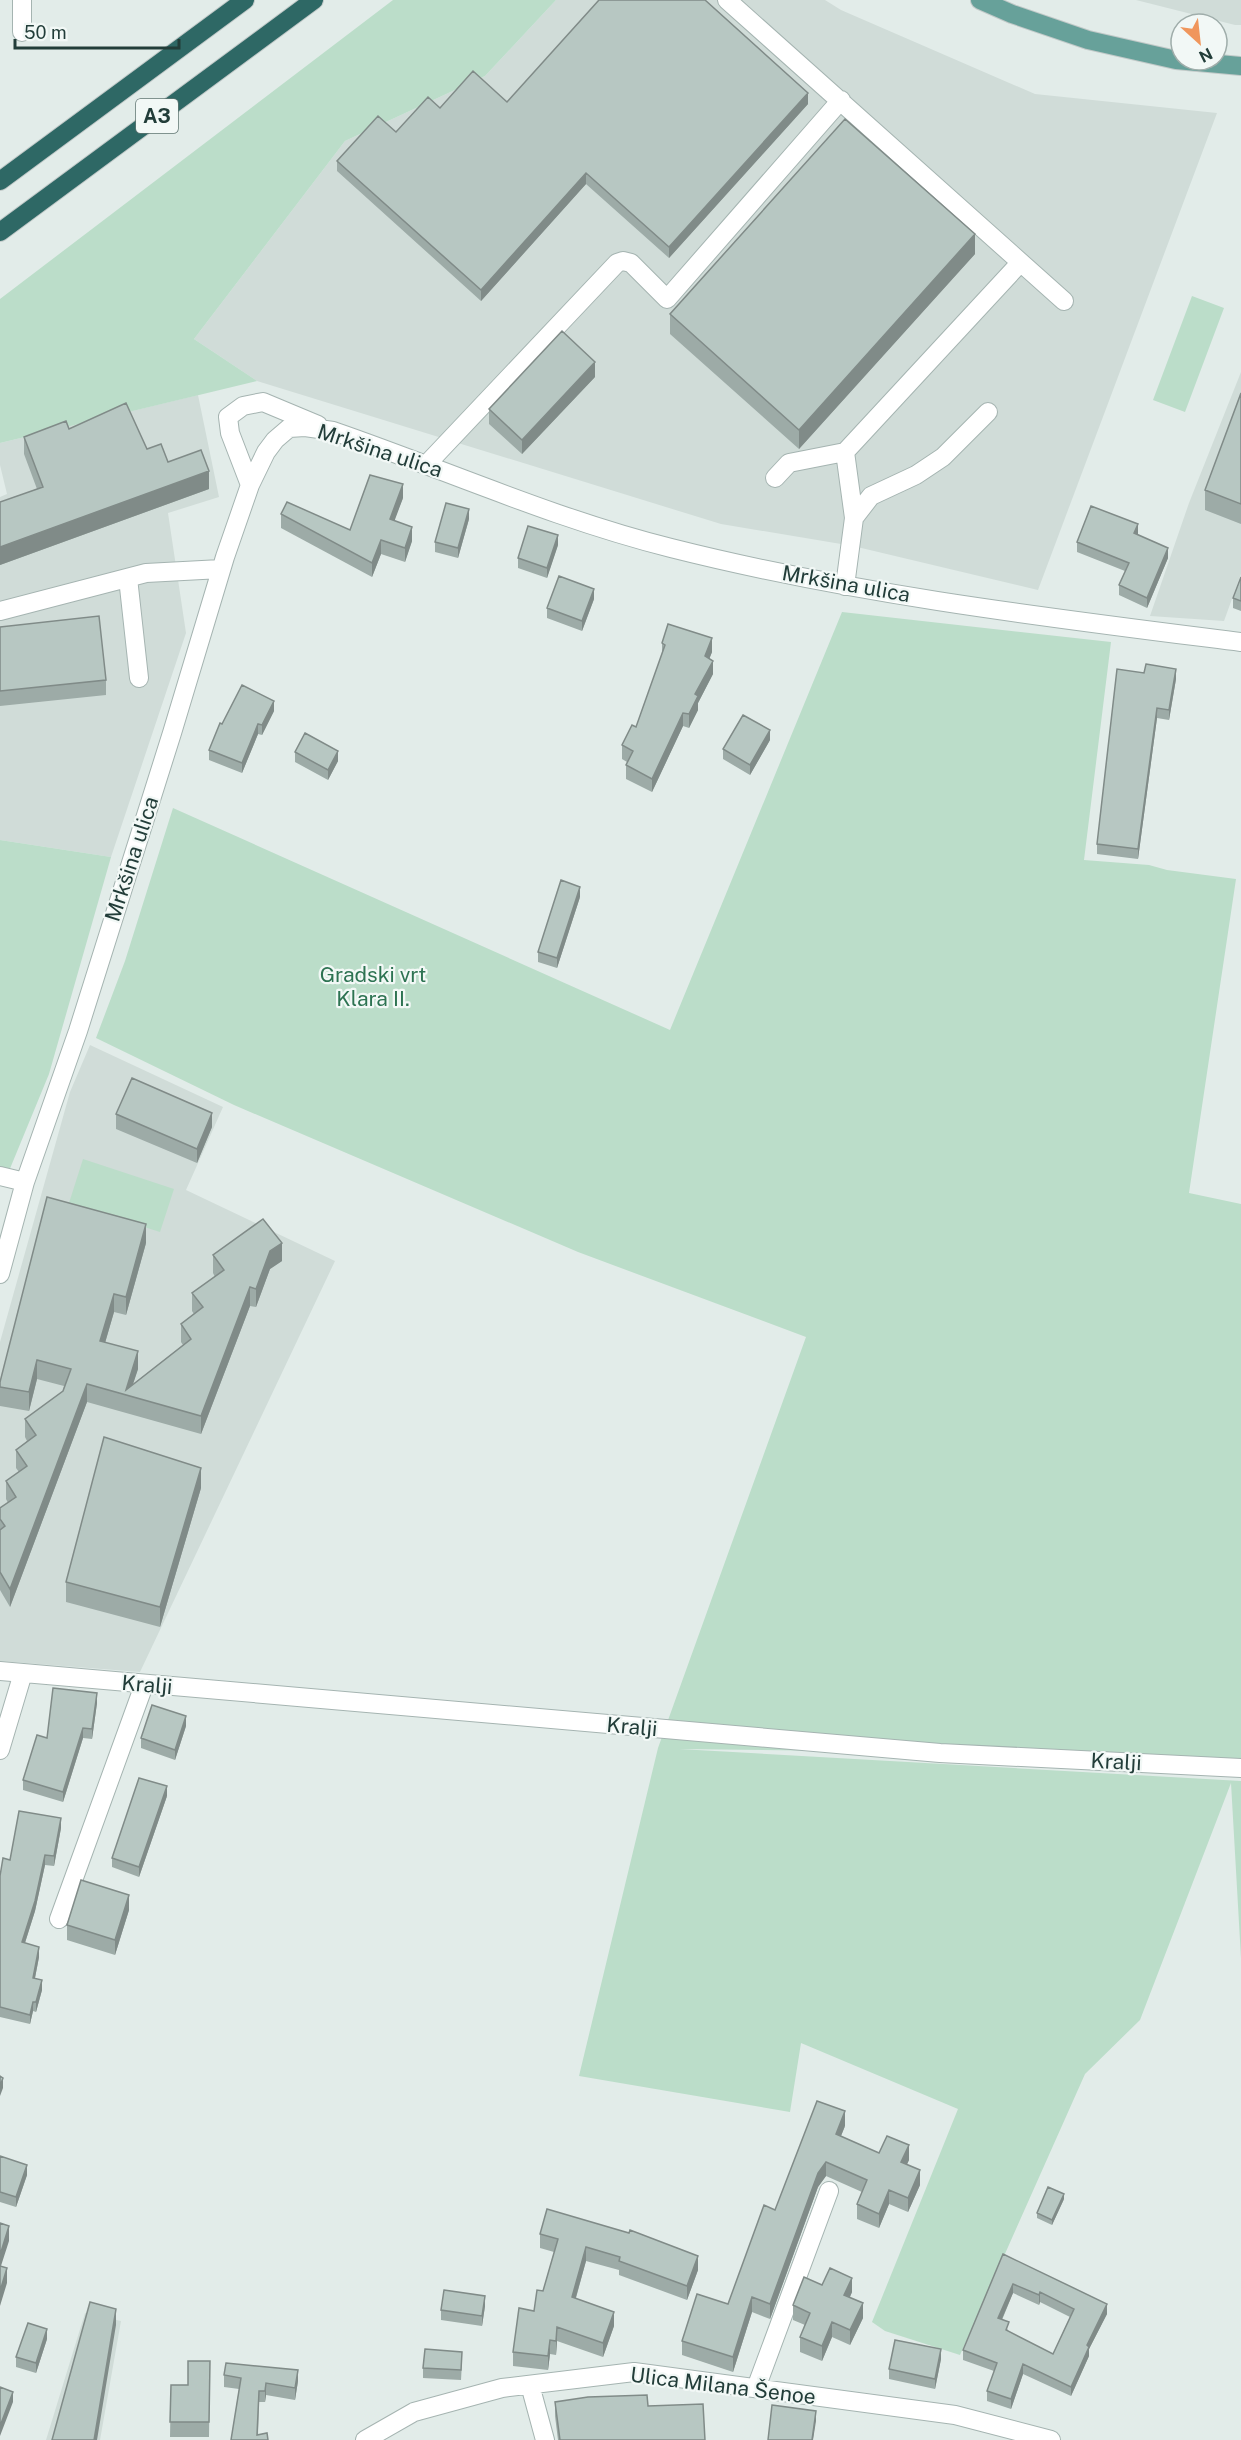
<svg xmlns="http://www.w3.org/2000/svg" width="1241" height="2440" viewBox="0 0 1241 2440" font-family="'Public Sans',sans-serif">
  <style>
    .built { fill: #d0dcd8 }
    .green { fill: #bbddc9 }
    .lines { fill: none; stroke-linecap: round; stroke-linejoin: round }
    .minor-casing { stroke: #a5b4b1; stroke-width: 20 }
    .major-casing { stroke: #c1c9c8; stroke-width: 20 }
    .highway-casing { stroke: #c1c9c8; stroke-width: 20 }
    .minor { stroke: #fff; stroke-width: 18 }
    .major { stroke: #67a19a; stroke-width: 18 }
    .highway { stroke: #2e6865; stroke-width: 18 }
    .wall { fill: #9daba7; fill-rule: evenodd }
    .shaded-wall { fill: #808b88 }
    .building { fill: #b7c7c2; stroke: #808b88; stroke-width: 1.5; fill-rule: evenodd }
    .labels { text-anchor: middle; stroke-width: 4.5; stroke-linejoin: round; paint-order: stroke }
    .shield { fill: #f2f8f6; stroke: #607572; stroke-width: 1.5 }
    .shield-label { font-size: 20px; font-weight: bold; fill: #223d39 }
    .street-label { font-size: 21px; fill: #223d39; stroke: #f2f8f6 }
    .park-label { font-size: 21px; fill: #2d7352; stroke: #f2f8f6 }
  </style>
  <rect width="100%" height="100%" fill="#e2ece9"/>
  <path class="built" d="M556,0H825L841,10L1035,94L1217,113L1038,590L853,546L721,524L257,381L194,339L345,141L485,76Z
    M1136,0H1241V25H1235Z
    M1241,372V574L1224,621L1150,616L1189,503Z
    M198,395L219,497L168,513L186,633L111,857L0,840V497L7,494L0,465V443Z
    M90,1045L223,1107L186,1190L335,1261L140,1672L0,1661V1342L70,1092Z
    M85,2313L121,2321L100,2440H46Z"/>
  <path class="green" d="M393,0H556L485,76L345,141L194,339L257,381L0,443V299Z
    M1192,296L1224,308L1185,412L1153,400Z
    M842,612L1111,642L1084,860L1149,865L1167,870L1236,879L1189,1193L1241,1204V1759L1168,1755L679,1749L1241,1781V1958L1231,1783L1140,2020L1085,2074L960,2355L885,2331L872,2322L958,2109L801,2043L790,2112L579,2076L658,1748L806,1337L578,1252L234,1105L96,1038L125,961L173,808L670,1030Z
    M0,840L111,857L49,1074L9,1171L0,1169Z
    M83,1159L174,1189L160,1232L69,1203Z"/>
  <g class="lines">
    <g class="minor-casing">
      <path id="minor" d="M727,0L1064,301
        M22,32V0
        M427,464L617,263L623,261L631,263L667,299L841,100
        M775,478L789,463L845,452
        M250,485L230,433L228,417L243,406L263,402L318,425
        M854,518L871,496L916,475L943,457L988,412
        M128,578L139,678
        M845,586L854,518L845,452L1020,263
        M0,611L146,573L221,569
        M0,1176L25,1182
        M0,1274L25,1182L78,1031L172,733L225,557L250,485L266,452L275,440L289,428L305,427L333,431C446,470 555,519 671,548C857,595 1051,618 1241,642
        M0,1671L940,1753L1241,1768
        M0,1750L23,1673
        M59,1919L144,1685
        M530,2385L545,2440
        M756,2388L829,2191
        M365,2440L414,2412L502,2388L634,2372L955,2415L1051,2440"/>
    </g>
    <g class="major-casing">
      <path id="major" d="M980,0L1012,14L1088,40L1176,60L1241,66"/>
    </g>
    <g class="highway-casing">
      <path id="highway" d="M0,181L245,0
        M0,232L314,0"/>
    </g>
    <use href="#minor" class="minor"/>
    <use href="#major" class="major"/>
    <use href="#highway" class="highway"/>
  </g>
  <path class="wall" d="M507,102L808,104L669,258L586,184L481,301L337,171V161L396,132L440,108Z
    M975,254L799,449L670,334V314Z
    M595,377L522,454L489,424V409Z
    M1241,393V524L1205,510V490Z
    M69,429L147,449L168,462L209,489L0,565V502L37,489L24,454V437Z
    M403,498L394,520L412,541L405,562L381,554L372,577L281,528V514L350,530Z
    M469,519L458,558L435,552V542Z
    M1137,535L1168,558L1147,608L1119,595V585L1125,571L1077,552V542Z
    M558,545L547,578L518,568V558Z
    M1241,577V611L1233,608V598Z
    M594,599L582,631L547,618V608Z
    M0,627L106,680V695L0,706Z
    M662,643L712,652L709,659L713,674L698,703V710L689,728L683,726L652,792L626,779V765L627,762L622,759V745L636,727L662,655Z
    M1117,669L1176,679L1169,720L1157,718L1138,859L1097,854V844Z
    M274,711L262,735L258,734L242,773L209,760V750L222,724Z
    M770,740L750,775L723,759V749Z
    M295,752L338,761L328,780L295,762Z
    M580,897L557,968L538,962V952Z
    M116,1114L212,1127L197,1163L116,1129Z
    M146,1243L126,1315L114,1312L105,1343L138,1369L133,1384L183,1345L181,1342V1324L194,1314L192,1311V1293L215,1277L213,1273V1255L282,1261L270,1269L256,1307L250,1306L201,1434L87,1402L10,1607L0,1590V1508L8,1503L6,1499V1481L19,1472L16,1468V1450L27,1441L25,1437V1419L63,1391L64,1386L37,1379L29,1411L0,1406V1382Z
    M201,1488L160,1627L66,1602V1582Z
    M97,1703L92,1739L83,1738L63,1802L23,1790V1780L47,1738Z
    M186,1726L175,1760L141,1748V1738Z
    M167,1796L139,1877L112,1867V1858Z
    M61,1828L54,1866L45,1865L35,1911L25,1943L39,1957L35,1978L42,1990L36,2012L33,2011L30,2024L0,2017V1876L10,1860Z
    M129,1910L115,1955L67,1940V1925Z
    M845,2126L841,2136L879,2153L909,2160L907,2164L920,2185L908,2212L889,2204L879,2228L857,2219V2204L862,2192L826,2176L818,2187L770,2319L752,2312L733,2372L682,2355V2341L728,2304L775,2210Z
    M0,2156L27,2175L16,2207L0,2202Z
    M1064,2199L1052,2225L1037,2218V2213Z
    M540,2234L698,2270L687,2300L619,2275V2270L586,2261L576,2298L614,2326L603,2357L557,2341L556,2355L550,2354L548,2370L513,2366V2352L534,2311L543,2291L554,2252L540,2248Z
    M1003,2254L1107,2314L1089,2349V2356L1071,2396L1023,2374L1011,2409L987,2401V2391L994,2371L963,2360V2350ZM1013,2293L1039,2305L1040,2302L1070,2317L1053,2354L1009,2332L1002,2320Z
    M822,2285L852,2292L850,2297L863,2318L850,2345L832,2337L822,2361L800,2352V2337L805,2325L793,2320V2305Z
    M485,2306L482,2326L441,2320V2310Z
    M47,2339L36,2373L16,2367V2357Z
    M941,2359L935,2389L889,2379V2369Z
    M210,2361L209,2437H170L171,2385H188Z
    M462,2362L461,2380L423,2378V2368Z
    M224,2375L298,2381L295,2400L266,2395L265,2402H259L258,2435L231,2440L239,2389L224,2387Z
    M555,2402L648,2406L705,2440H558L555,2416Z"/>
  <path class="shaded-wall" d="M808,93V104L669,258V247Z
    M586,173V184L481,301V290Z
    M975,234V254L799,449V430Z
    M595,362V377L522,454V440Z
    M209,471V489L0,565V547Z
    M403,484V498L390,533V519Z
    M469,509V519L458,558V548Z
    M1138,524V534L1134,543V533Z
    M412,527V541L405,562V548Z
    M558,535V545L547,578V568Z
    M381,540V554L372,577V563Z
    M1168,548V558L1147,608V598Z
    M594,589V599L582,631V621Z
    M712,638V652L705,670V656Z
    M713,661V674L698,703V710L689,728V714L695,694Z
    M1176,669V679L1169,720V710Z
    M274,701V711L262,735V725Z
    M1157,708V718L1138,859V849Z
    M683,713V726L652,792V779Z
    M258,724V734L242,773V763Z
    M770,730V740L750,775V765Z
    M338,751V761L328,780V770Z
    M580,887V897L557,968V958Z
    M212,1113V1127L197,1163V1149Z
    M146,1224V1243L126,1315V1297Z
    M282,1243V1261L270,1269L256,1307V1289L270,1251Z
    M250,1287V1306L201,1434V1416Z
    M114,1294V1312L100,1360V1341Z
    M138,1351V1369L129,1396L126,1390Z
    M37,1360V1379L29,1411V1392Z
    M87,1384V1402L10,1607V1589Z
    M201,1468V1488L160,1627V1607Z
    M97,1693V1703L92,1739V1729Z
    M186,1716V1726L175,1760V1750Z
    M83,1728V1738L63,1802V1792Z
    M167,1786V1796L139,1877V1867Z
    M61,1818V1828L54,1866V1856Z
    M45,1855V1865L35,1911L22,1952V1942Z
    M129,1895V1910L115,1955V1940Z
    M39,1947V1957L33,1988V1978Z
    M42,1980V1990L36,2012V2002Z
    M33,2002V2011L30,2024V2015Z
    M3,2078V2088L0,2096V2086Z
    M845,2111V2126L836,2148V2134Z
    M909,2145V2160L901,2177V2162Z
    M826,2162V2176L818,2187L770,2319V2304L818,2173Z
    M27,2165V2175L16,2207V2197Z
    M920,2170V2185L908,2212V2198Z
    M889,2190V2204L879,2228V2214Z
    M1064,2194V2199L1052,2225V2220Z
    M9,2226V2241L0,2269V2255Z
    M586,2247V2261L572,2311V2297Z
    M698,2256V2270L687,2300V2286Z
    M7,2268V2283L0,2306V2291Z
    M852,2278V2292L844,2310V2295Z
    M1013,2284V2293L998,2328V2318Z
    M1040,2292V2302L1039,2305V2295Z
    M485,2296V2306L482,2326V2316Z
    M752,2297V2312L733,2372V2357Z
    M863,2303V2318L850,2345V2330Z
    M1107,2304V2314L1089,2349V2356L1071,2396V2387L1087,2345Z
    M116,2309V2325L97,2440H94Z
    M614,2312V2326L603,2357V2343Z
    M832,2322V2337L822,2361V2346Z
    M557,2327V2341L556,2355V2341Z
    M47,2329V2339L36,2373V2363Z
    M550,2340V2354L548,2370V2356Z
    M941,2349V2359L935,2389V2379Z
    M1023,2364V2374L1011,2409V2399Z
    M298,2370V2381L295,2400V2388Z
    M266,2383V2395L265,2402V2391Z
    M13,2392V2402L0,2436V2426Z
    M816,2411V2421L813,2440H812Z"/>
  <path class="building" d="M599,0H705L808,93L669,247L586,173L481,290L337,161L378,116L396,132L428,97L440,108L473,71L507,102Z
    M845,119L975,234L799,430L670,314Z
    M562,331L595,362L522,440L489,409Z
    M1241,393V504L1205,490Z
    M126,403L147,449L161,444L168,462L201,450L209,471L0,547V502L43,487L24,437L66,421L69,429Z
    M370,475L403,484L390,519L412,527L405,548L381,540L372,563L281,514L287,502L350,530Z
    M446,503L469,509L458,548L435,542Z
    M1091,506L1138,524L1134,533L1168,548L1147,598L1119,585L1129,563L1077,542Z
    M528,526L558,535L547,568L518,558Z
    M559,576L594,589L582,621L547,608Z
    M1241,577V601L1233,598Z
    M99,616L106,680L0,691V627Z
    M668,624L712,638L705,656L713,661L695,694L698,696L689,714L683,713L652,779L626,765L633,751L622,745L632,725L636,727L665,645L662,643Z
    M1146,664L1176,669L1169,710L1157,708L1138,849L1097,844L1117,669L1144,673Z
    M242,685L274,701L262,725L258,724L242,763L209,750L220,723L222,724Z
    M743,715L770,730L750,765L723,749Z
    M305,733L338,751L328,770L295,752Z
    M561,880L580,887L557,958L538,952Z
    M132,1078L212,1113L197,1149L116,1114Z
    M47,1197L146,1224L126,1297L114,1294L100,1341L138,1351L126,1390L191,1339L181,1324L203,1307L192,1293L224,1270L213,1255L263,1219L282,1243L270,1251L256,1289L250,1287L201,1416L87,1384L10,1589L0,1572V1530L5,1526L0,1519V1508L16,1497L6,1481L27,1466L16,1450L36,1435L25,1419L63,1391L71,1369L37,1360L29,1392L0,1387V1382Z
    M104,1437L201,1468L160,1607L66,1582Z
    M53,1688L97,1693L92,1729L83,1728L63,1792L23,1780L37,1735L47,1738Z
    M152,1705L186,1716L175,1750L141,1738Z
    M139,1778L167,1786L139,1867L112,1858Z
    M19,1811L61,1818L54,1856L45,1855L35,1901L22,1942L39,1947L33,1978L42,1980L36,2002H33L30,2015L0,2007V1876L3,1858L10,1860Z
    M81,1880L129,1895L115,1940L67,1925Z
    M0,2076L3,2078L0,2086Z
    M817,2101L845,2111L836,2134L879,2153L887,2136L909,2145L901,2162L920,2170L908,2198L889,2190L879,2214L857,2204L867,2180L826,2162L818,2173L770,2304L752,2297L733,2357L682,2341L697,2294L728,2304L764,2205L775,2210Z
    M0,2156L27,2165L16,2197L0,2192Z
    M1048,2187L1064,2194L1052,2220L1037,2213Z
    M547,2209L629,2233L630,2230L698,2256L687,2286L619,2261L620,2257L586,2247L572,2297L614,2312L603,2343L557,2327L556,2341L550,2340L548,2356L513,2352L519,2308L534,2311L537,2290L543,2291L558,2239L540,2234Z
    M0,2223L9,2226L0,2255Z
    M1003,2254L1107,2304L1087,2345L1089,2347L1071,2387L1023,2364L1011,2399L987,2391L997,2363L963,2350ZM1013,2284L1039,2295L1040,2292L1074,2309L1053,2354L1006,2330L1009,2322L998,2318Z
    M0,2266L7,2268L0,2291Z
    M830,2268L852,2278L844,2295L863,2303L850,2330L832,2322L822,2346L800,2337L810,2313L793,2305L804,2277L822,2285Z
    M444,2290L485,2296L482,2316L441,2310Z
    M90,2302L116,2309L94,2440H52Z
    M28,2323L47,2329L36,2363L16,2357Z
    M895,2340L941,2349L935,2379L889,2369Z
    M425,2349L462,2352L461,2370L423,2368Z
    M188,2361H210L209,2422H170L171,2385H188Z
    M226,2363L298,2370L295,2388L266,2383L265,2391H259L257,2435L267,2433L268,2440H231L241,2378L224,2375Z
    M0,2387L13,2392L0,2426Z
    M647,2395L648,2406L703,2404L705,2440H560L555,2402L588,2397Z
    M772,2405L816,2411L812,2440H768Z"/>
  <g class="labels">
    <rect class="shield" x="136" y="99" width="42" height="34" rx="4.5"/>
    <g class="shield-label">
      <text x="157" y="123">A3</text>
    </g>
    <g class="street-label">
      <text transform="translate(380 451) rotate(18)" y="7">Mrkšina ulica</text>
      <text transform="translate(846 584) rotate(10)" y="7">Mrkšina ulica</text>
      <text transform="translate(132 859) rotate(-72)" y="7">Mrkšina ulica</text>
      <text transform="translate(147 1685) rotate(5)" y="7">Kralji</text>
      <text transform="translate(632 1727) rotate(5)" y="7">Kralji</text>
      <text transform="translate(1116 1762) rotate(3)" y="7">Kralji</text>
      <text transform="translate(723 2386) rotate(7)" y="7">Ulica Milana Šenoe</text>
    </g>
    <g class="park-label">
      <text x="373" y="982">Gradski vrt<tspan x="373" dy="24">Klara II.</tspan></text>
    </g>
  </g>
  <g transform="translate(1199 42) rotate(153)"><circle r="28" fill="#f2f8f6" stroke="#9fadaa" stroke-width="1.5"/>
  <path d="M0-4.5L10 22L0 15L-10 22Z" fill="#f0965c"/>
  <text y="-9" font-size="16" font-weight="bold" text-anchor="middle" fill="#223d39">N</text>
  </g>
  <path d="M15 39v9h164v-9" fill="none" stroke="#223d39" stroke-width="3"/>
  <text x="24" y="39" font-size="18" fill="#223d39" stroke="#f2f8f6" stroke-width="4.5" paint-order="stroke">50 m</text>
</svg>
